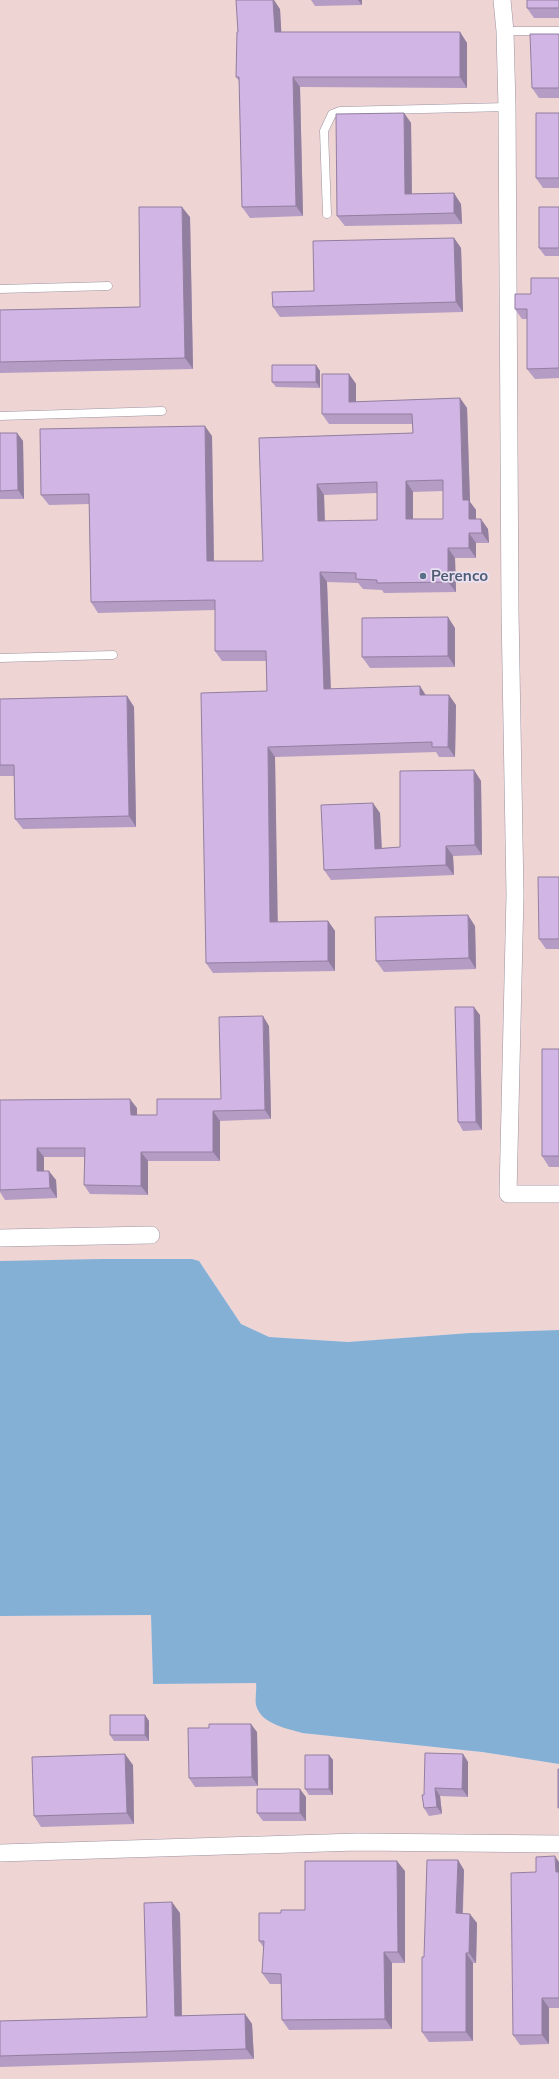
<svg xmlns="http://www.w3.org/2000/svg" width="559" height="2079" viewBox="0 0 559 2079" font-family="Mulish,sans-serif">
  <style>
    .industrial { fill: #eed4d2 }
    .water { fill: #84b0d5 }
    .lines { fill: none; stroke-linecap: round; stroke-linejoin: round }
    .service-casing { stroke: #9d93a3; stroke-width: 9 }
    .minor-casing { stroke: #9d93a3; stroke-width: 18 }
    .service { stroke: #fff; stroke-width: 8 }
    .minor { stroke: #fff; stroke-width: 17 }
    .wall { fill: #b49cc4; fill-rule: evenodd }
    .shaded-wall { fill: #927fa0 }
    .building { fill: #d1b5e4; stroke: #927fa0; fill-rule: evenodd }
    .service-dot { fill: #5c6f8a; stroke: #ebe0f2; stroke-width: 1.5 }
    .labels { text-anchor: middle; stroke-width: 3.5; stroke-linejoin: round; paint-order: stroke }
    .service-label { font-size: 15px; font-weight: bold; fill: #4e5e75; stroke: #ebe0f2; text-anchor: start }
  </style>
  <rect width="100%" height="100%" fill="#ebe0f2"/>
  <path class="industrial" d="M0,0H559V1330L470,1333L348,1342L269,1337L241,1324L199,1261L192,1259L0,1261Z
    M151,1615L153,1684L256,1683V1707L273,1724L302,1733L482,1752L559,1764V2079H0V1616Z"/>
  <path class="water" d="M102,1259H192L199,1261L241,1324L269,1337L348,1342L470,1333L559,1330V1764L482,1752L302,1733C287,1728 264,1725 257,1708C254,1702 257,1690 256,1683L153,1684L151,1615L0,1616V1261Z"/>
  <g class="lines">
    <g class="service-casing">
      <path id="service" d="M505,31H559
        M327,214L324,131L332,114L340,111L507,107
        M0,289L108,286
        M0,416L162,411
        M0,658L113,655"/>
    </g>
    <g class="minor-casing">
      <path id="minor" d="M502,0L505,31L507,107L510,611L515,895L508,1194H559
        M0,1238L151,1235
        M0,1853L357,1842L559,1844"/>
    </g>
    <use href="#service" class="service"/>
    <use href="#minor" class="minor"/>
  </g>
  <path class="wall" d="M311,0H371H362V5L315,6Z
    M559,0V18H534L527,8Z
    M280,9L281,32H460L467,43V88L300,87L303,216L250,218L242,207L239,81L236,77L238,32Z
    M559,34V98H539L532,88Z
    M404,113L411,123L412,194L461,204L462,224L345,226L337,216Z
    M559,113V188H543L536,178Z
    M559,207V256H545L539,248Z
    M190,217L193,369L0,373V310L140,307Z
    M454,238L461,248L463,312L280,317L273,307Z
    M559,278V378L535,379L527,369V319H522L515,309Z
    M316,365L320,371V388L276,387L272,382Z
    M349,374L356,384V402L460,398L467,408L470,502L476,510V519L488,529L489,543H476V558H455L456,592L384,593L382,590L363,589L358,583L327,582L331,689L426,695L456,705L455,757H439L436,752L275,757L277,922L328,921L335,931V971L213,973L206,963L267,691L266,661H222L215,651V610L98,613L91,602L89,504L49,505L41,495L212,436L214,561H263L259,438L413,433L412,424H329L322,414ZM443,491V519H413V492ZM377,493V520L325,521L324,495Z
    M0,433H17L23,441L24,499H0Z
    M455,628V667L370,668L362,657Z
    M127,696L134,707L136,827L23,829L15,819L14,776H0V699Z
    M474,770L481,781L482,855L453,856L454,875L331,880L324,870L380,813L382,848L400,847Z
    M559,877V949H546L539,939Z
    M475,926L476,969L384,972L376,961Z
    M480,1015L482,1130L463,1131L458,1122Z
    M269,1026L271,1119L220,1121V1161H148V1195L90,1194L84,1185V1157H44V1171L56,1180L57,1198L5,1200L0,1192V1100L137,1108V1115H157L221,1099Z
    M559,1049V1167H549L542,1156Z
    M145,1715L149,1721V1741H114L110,1735Z
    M209,1728L257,1732L258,1786L195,1787L189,1778Z
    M463,1754L468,1762V1797L440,1796L442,1814L429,1816L424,1808V1795Z
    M329,1755L333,1760V1795H309L305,1789Z
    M133,1765L134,1824L41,1827L34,1816Z
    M306,1797V1821H263L257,1813Z
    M458,1860L464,1870L463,1913L477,1923L476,1963H473V2041L429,2042L422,2032L424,1957Z
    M559,1862V2008H549V2044L520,2045L513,2035L536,1872Z
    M405,1871V1963H392V2029L289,2030L282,2020L281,1984H270L262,1973L264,1948L259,1941L281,1913L305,1910Z
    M180,1913L182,2016L245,2014L252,2024L254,2059L0,2067V2021L147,2017Z"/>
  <path class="shaded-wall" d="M273,0H274L280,9L282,43L275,32Z
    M358,0H362V5Z
    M460,32L467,43V88L460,77Z
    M293,77L300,87L303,216L296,206Z
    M404,113L411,123L412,205L405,194Z
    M454,193L461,204L462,224L454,213Z
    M182,207L190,217L193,369L185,358Z
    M454,238L461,248L463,312L456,302Z
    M316,365L320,371V388L316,382Z
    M349,374L356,384V412L349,402Z
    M460,398L467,408L470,502L476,510V529L469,519L463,500Z
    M205,426L212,436L214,571L207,561Z
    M17,433L23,441L24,499L18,490Z
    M406,481L413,492V529L406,519Z
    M317,484L324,495L325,531L318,521Z
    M481,519L488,529L489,543L482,533Z
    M469,533L476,543V558L469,548Z
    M448,548L455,558L456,592L448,582Z
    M320,572L327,582L331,699L324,689Z
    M448,617L455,628V667L448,656Z
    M420,686L427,697L420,695Z
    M449,695L456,705L455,757L448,747Z
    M127,696L134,707L136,827L129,816Z
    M268,747L275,757L278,932L270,922Z
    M474,770L481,781L482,855L475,845Z
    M373,803L380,813L382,859L375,849Z
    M446,846L453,856L454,875L446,865Z
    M468,915L475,926L476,969L469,958Z
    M328,921L335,931V971L328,961Z
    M474,1007L480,1015L482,1130L476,1122Z
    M263,1016L269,1026L271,1119L265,1110Z
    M130,1099L137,1108V1125L131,1115Z
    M213,1111L220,1121V1161L213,1152Z
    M37,1148L44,1157V1181L37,1171Z
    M141,1152L148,1161V1195L141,1186Z
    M49,1171L56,1180L57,1198L50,1188Z
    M145,1715L149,1721V1741L145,1735Z
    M251,1724L257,1732L258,1786L252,1777Z
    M125,1754L133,1765L134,1824L127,1813Z
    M463,1754L468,1762V1797L462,1789Z
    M329,1755L333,1760V1795L329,1789Z
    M435,1788L440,1796L442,1814L437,1807Z
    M300,1789L306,1797V1821L300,1813Z
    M555,1856L559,1862V1876L556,1872Z
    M458,1860L464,1870L462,1923L456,1913Z
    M397,1861L405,1871V1963L398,1952Z
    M172,1902L180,1913L182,2026L175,2016Z
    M470,1914L477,1923L476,1963L469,1953Z
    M384,1952L392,1963V2029L385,2019Z
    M466,1953L473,1963V2041L466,2032Z
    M542,1998L549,2008V2044L542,2035Z
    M245,2014L252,2024L254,2059L246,2049Z"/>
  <path class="building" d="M236,0H273L275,32H460V77H293L296,206L242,207L239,77H236L237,32H238Z
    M527,0H559V8H527Z
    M530,34H559V88H532Z
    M404,113L405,194L454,193V213L337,216L336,114Z
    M536,113H559V178H536Z
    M139,207H182L185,358L0,362V310L140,307Z
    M539,207H559V248H539Z
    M454,238L456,302L273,307L272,292L314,291L313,241Z
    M531,278H559V368L527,369V309H515V294H531Z
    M272,365H316V382H272Z
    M322,374H349V402L460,398L463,500H469V519H481L482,533H469V548H448V582L377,583V580L356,579V573L320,572L324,689L420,686V695H449L448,747H432V742L268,747L270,922L328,921V961L206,963L201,693L267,691L266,651H215V600L91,602L89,494L41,495L40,429L205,426L207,561H263L259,438L413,433L412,414H322ZM443,480V519H406V481ZM377,482V520L318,521L317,484Z
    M0,433H17L18,490L0,491Z
    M448,617V656L362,657V618Z
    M127,696L129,816L15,819L14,765H0V699Z
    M474,770L475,845L446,846V865L324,870L321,805L373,803L375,849L400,847V771Z
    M538,877H559V939H539Z
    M468,915L469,958L376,961L375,917Z
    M455,1007H474L476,1122H458Z
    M263,1016L265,1110L213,1111V1152H141V1186L84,1185L85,1148H37V1171H49L50,1188L0,1190V1100L130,1099L131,1115H157V1099H221L219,1017Z
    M542,1049H559V1156H542Z
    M110,1715H145V1735H110Z
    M209,1724H251L252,1777L189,1778L188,1728H209Z
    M425,1753L463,1754L462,1789L435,1788L437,1807L424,1808L422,1795H424Z
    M125,1754L127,1813L34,1816L32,1757Z
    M305,1755H329V1789H305Z
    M558,1769H559V1808H558Z
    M257,1789H300V1813H257Z
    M555,1856L556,1872H559V1998H542V2035H513L511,1873L536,1872V1857Z
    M427,1860H458L456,1913L470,1914L469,1953H466V2032H422V1957H424Z
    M305,1861H397L398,1952H384L385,2019L282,2020L281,1974L262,1973L264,1941H259V1913H281V1910H305Z
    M172,1902L175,2016L245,2014L246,2049L0,2056V2021L147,2017L144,1903Z"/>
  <circle class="service-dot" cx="423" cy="576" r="4"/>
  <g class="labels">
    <g class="service-label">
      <text x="431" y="581">Perenco</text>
    </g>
  </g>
</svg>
